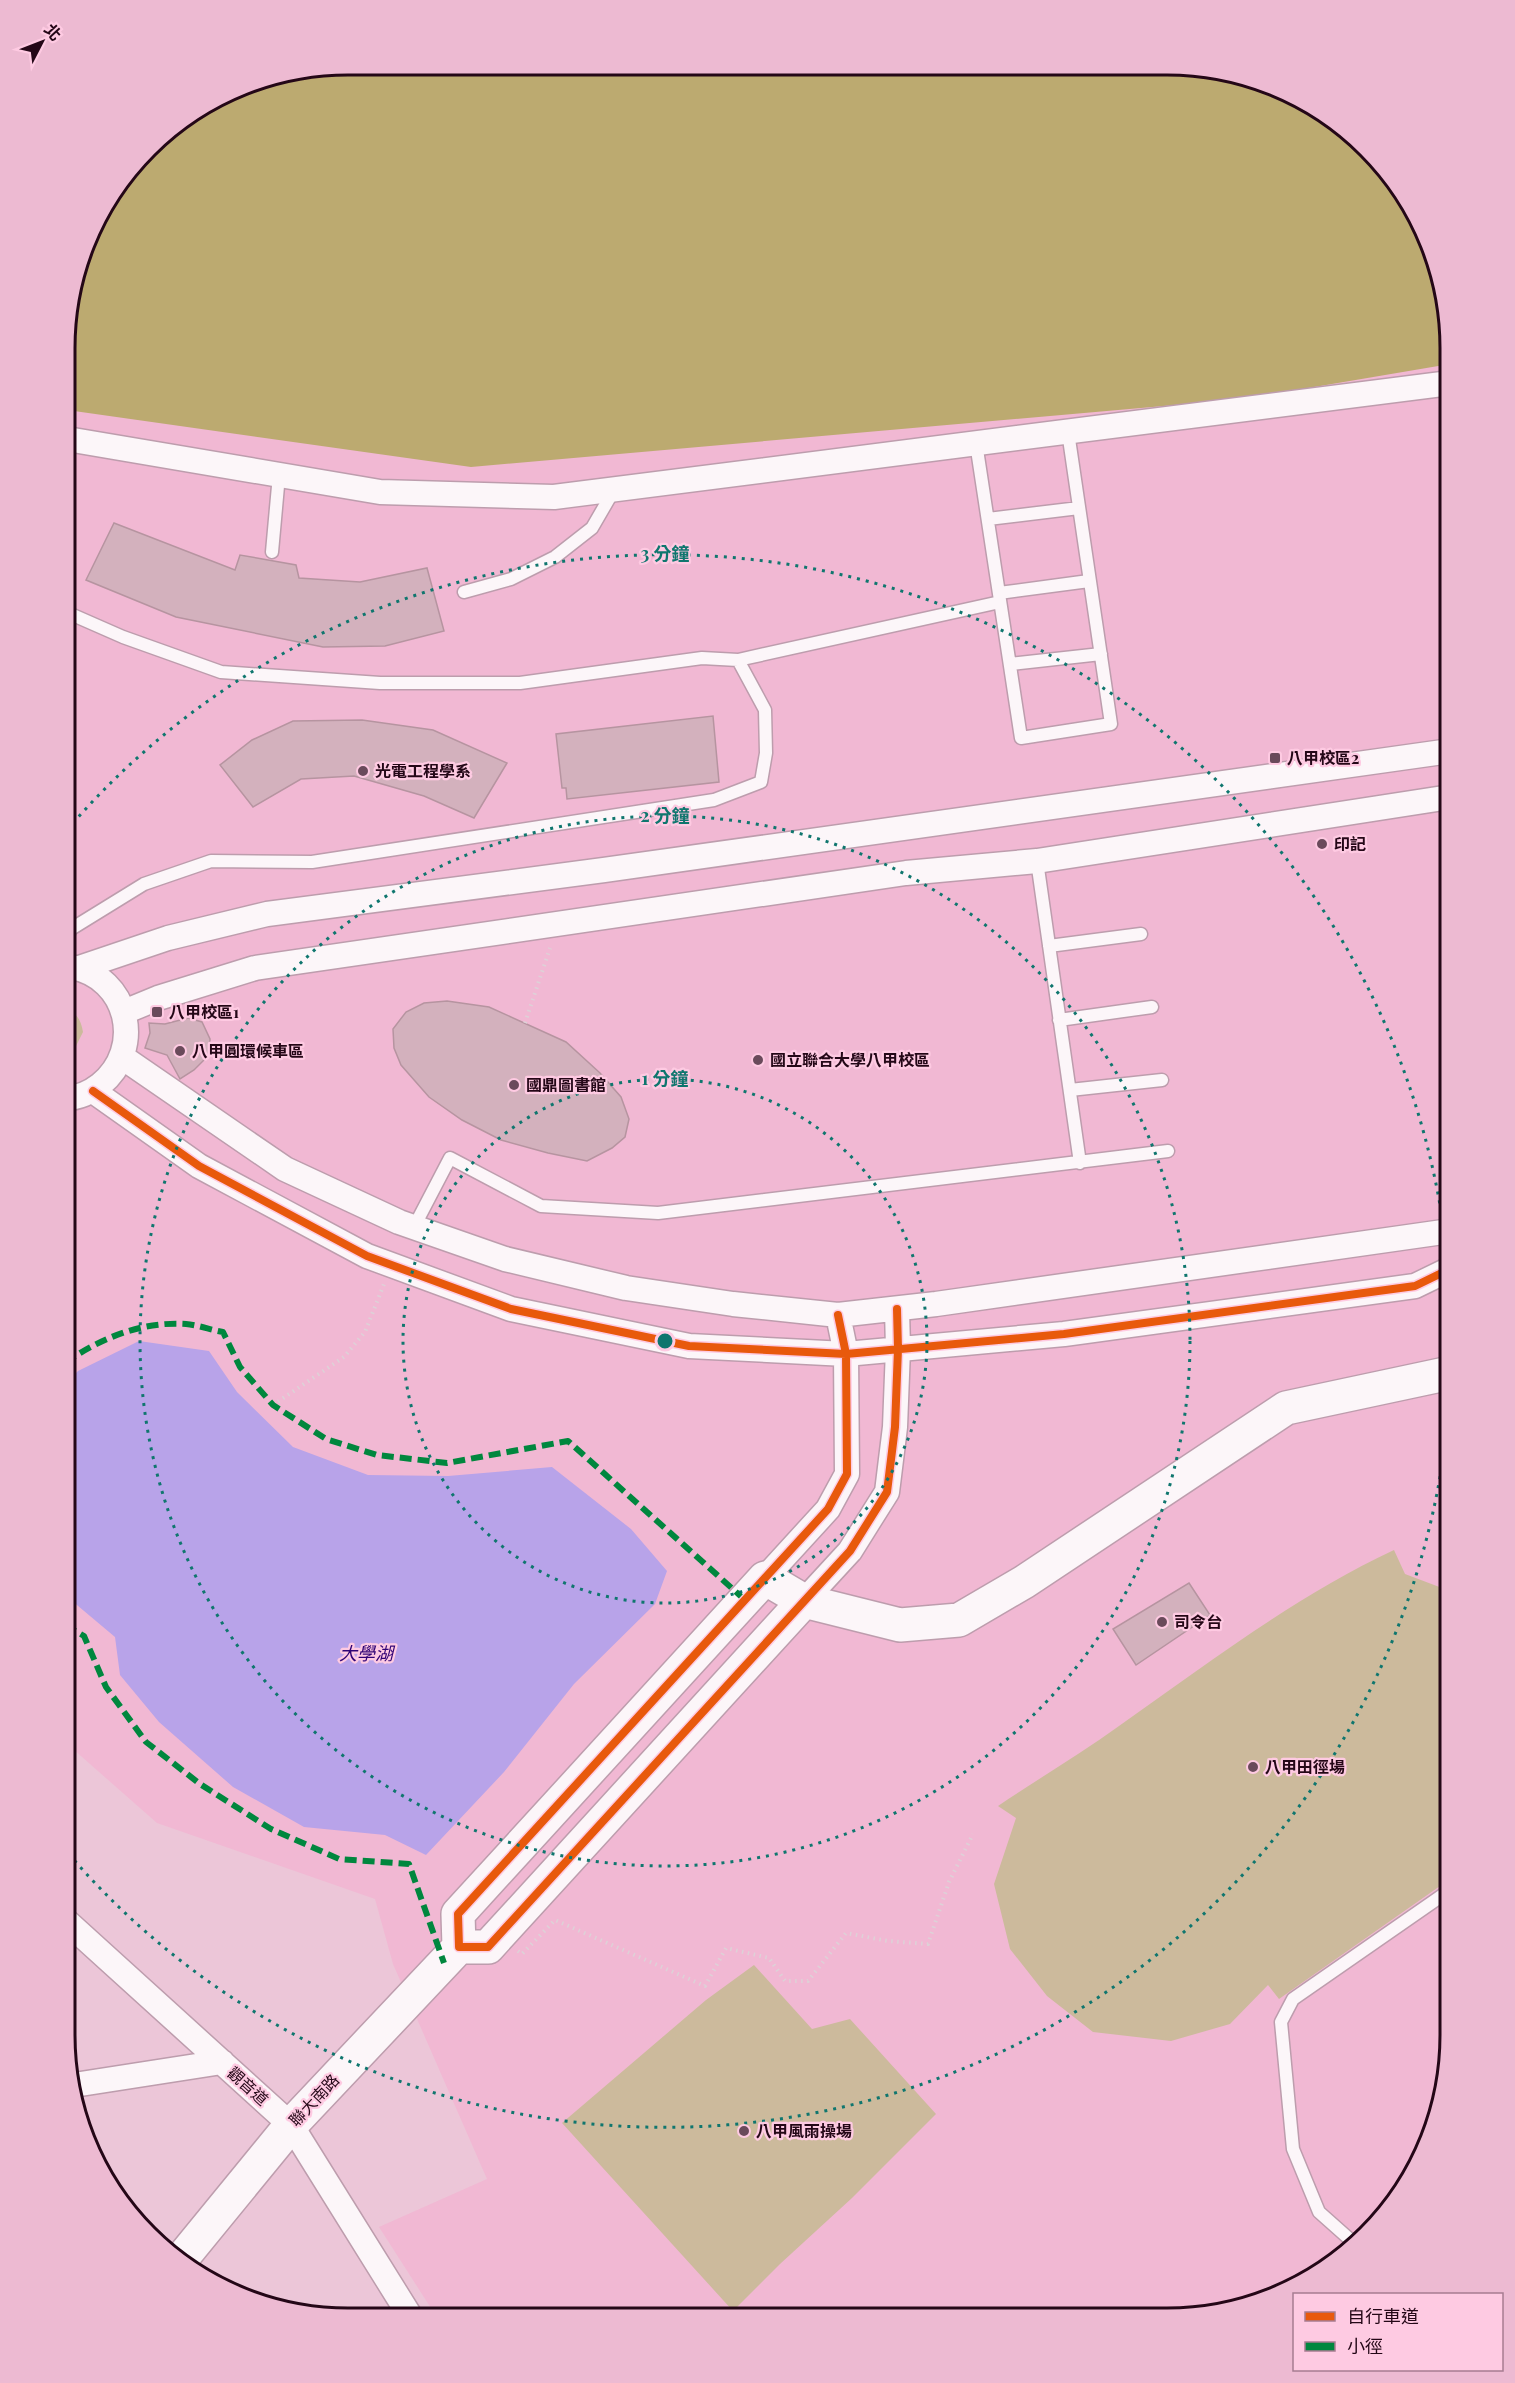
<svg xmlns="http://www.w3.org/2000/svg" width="1515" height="2383" viewBox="0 0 1515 2383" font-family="'Playfair Display','Noto Sans TC',serif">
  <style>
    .built { fill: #f1b8d3 }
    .green { fill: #ccba9c }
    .forest { fill: #bcaa70 }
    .water { fill: #b8a3e9 }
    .building { fill: #d3b1bd; stroke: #b694a0; stroke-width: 1.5 }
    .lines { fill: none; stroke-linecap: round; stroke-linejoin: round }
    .lane-casing { stroke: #bd9dad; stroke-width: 15 }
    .street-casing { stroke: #bd9dad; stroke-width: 27 }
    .secondary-casing { stroke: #bd9dad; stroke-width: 36 }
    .path { stroke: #ded1d7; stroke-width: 4; stroke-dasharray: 1.5 4.5; stroke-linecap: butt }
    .lane { stroke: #fcf6f9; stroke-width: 12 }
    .street { stroke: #fcf6f9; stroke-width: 24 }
    .secondary { stroke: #fcf6f9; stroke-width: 33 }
    .quiet { stroke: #00873e; stroke-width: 6; stroke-dasharray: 12 6; stroke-linecap: butt }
    .cycleway-casing { stroke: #fecae2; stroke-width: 11 }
    .cycleway { stroke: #e8590c; stroke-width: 8 }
    .ring { fill: none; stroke: #0f766e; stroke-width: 3; stroke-dasharray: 3 6 }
    .poi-dot { fill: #6a4a5b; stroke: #fecae2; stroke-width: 2 }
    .labels { text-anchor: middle; stroke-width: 4.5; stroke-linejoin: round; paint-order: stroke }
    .poi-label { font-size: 16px; font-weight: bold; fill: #240717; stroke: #fecae2; text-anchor: start }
    .street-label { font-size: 16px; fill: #240717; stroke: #fecae2 }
    .water-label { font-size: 18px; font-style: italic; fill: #300375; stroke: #fecae2 }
    .rim { fill: none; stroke: #240717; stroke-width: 3 }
    .centre { fill: #0f766e; stroke: #fecae2; stroke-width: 3 }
    .ring-label { font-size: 18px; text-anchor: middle; font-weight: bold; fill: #0f766e; stroke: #fecae2; stroke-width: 4.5; stroke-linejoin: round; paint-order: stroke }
  </style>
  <rect width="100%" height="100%" fill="#ecc6d8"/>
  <path class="built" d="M1339,123L1392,175L1429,239L1450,348V2054L1429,2143L1392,2207L1340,2260L1276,2297L1167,2318L436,2316L379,2227L487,2179L393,1964L375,1899L157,1823L65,1742L67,369Z"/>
  <path class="green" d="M66,1009C77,1013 81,1020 83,1032L76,1046L66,1051Z
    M1394,1550L1405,1574L1450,1591V1879L1279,1999L1268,1985L1230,2024L1171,2041L1093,2032L1047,1996L1010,1949L994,1884L1016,1818L998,1806C1038,1779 1080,1754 1119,1726C1208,1663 1296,1596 1394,1550Z
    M754,1965L812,2029L850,2019L936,2114L852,2198L780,2264L733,2311L562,2123L706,2000Z"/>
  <path class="forest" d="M348,65L1204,67L1276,86L1339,123L1392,175L1429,239L1450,348V364L1243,399L471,467L67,410V311L94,222L161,135L240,86Z"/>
  <path class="water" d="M139,1341L209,1351L237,1392L293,1447L368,1475L448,1476L552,1467L631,1529L667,1571L655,1604L574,1684L504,1772L426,1855L385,1835L304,1827L233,1787L159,1722L120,1675L115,1637L65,1595V1384L78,1371Z"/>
  <path class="building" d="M114,523L235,570L240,555L296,565L299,578L360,582L427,568L444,631L385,646L323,647L176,617L86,580Z
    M713,716L719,782L567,799L566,788H562L556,734Z
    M362,720L433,730L507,763L474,818L424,796L354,776L301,779L253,807L220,765L252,740L293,721Z
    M447,1001L489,1007L566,1042L600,1073L621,1097L629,1119L625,1137L612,1148L587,1161L548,1153L501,1140L462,1120L429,1097L401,1065L394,1048L393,1029L406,1012L424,1003Z
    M188,1018L202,1022L210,1039L209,1055L194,1070L180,1079L167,1055L145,1048L150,1033L149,1023L165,1024Z
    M1189,1583L1210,1615L1136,1665L1113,1629Z"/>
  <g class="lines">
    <g class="lane-casing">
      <path id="lane" d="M976,443L1021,738L1111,724L1068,432
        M988,519L1079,508
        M272,552L279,475
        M464,592L511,579L555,557L592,528L614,490
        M999,593L1089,581
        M738,660L1000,602
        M1010,664L1101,654
        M1037,861L1080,1163
        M66,940L71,929L144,884L211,861L312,862L714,800L761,782L766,753L765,710L738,660L702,658L520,683H380L221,672L123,637L66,612
        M1049,946L1141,934
        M1059,1020L1152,1007
        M1070,1090L1162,1080
        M414,1227L450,1158L541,1206L658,1213L1168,1151
        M1355,2244L1319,2212L1293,2149L1281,2022L1293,1999L1450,1890"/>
    </g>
    <g class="street-casing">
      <path id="street" d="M67,439L380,492L554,497L1450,383
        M79,968L168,938L267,914L604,870L1450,751
        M124,1012L158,998L255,968L906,873L1037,861L1450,797
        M122,1057L285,1169L399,1222L505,1259L626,1288L733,1304L838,1315L936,1304L1450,1231
        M93,1091L199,1166L367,1256L511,1309L689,1346L846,1354L1064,1334L1415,1286L1450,1269
        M66,1098C78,1098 91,1092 100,1085C145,1049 129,977 71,967
        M765,1578L828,1509L847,1474L846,1354L838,1315
        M804,1601L850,1551L887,1492L895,1427L898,1349L897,1309
        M65,1920L291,2125L410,2316
        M74,2085L222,2062"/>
    </g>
    <g class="secondary-casing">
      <path id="secondary" d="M804,1601L488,1947H459L458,1914L765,1578L804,1601L900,1625L959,1620L1024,1582L1286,1408L1450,1373
        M179,2262L291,2125L459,1947"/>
    </g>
    <path class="path" d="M525,1023L550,948
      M273,1405L344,1357L365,1332L384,1284
      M518,1951L522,1954L555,1920L705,1986L726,1948L769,1958L785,1981H808L846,1933L888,1941L928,1944L949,1882L973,1834"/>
    <use href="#lane" class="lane"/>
    <use href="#street" class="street"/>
    <use href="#secondary" class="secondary"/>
    <path class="quiet" d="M65,1363C100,1338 143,1321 186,1324C198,1325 211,1330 223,1332L240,1367L273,1405L326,1439L377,1455L447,1463L568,1441L745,1600
      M65,1625L84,1636L106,1687L146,1742L200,1784L271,1829L339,1859L409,1864L444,1963"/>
    <g class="cycleway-casing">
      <path id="cycleway" d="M93,1091L199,1166L367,1256L511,1309L689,1346L846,1354L1064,1334L1415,1286L1450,1269
        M838,1315L846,1354L847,1474L828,1509L458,1914L459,1947H488L850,1551L887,1492L895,1427L898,1349L897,1309"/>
    </g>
    <use href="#cycleway" class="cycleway"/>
  </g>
  <g class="ring">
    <circle cx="665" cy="1341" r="262"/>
    <circle cx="665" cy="1341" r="525"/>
    <path d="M1450 1396A787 787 0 0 1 67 1852M67 830A787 787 0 0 1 1450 1286"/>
  </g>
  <g class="poi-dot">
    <rect x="1269" y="752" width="12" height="12" rx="3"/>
    <circle cx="363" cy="771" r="6"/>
    <circle cx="1322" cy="844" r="6"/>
    <rect x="151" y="1006" width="12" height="12" rx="3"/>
    <circle cx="180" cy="1051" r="6"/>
    <circle cx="758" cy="1060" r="6"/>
    <circle cx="514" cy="1085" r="6"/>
    <circle cx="1162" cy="1622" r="6"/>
    <circle cx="1253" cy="1767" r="6"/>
    <circle cx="744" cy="2131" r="6"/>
  </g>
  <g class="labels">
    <g class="poi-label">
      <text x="1287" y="764">八甲校區2</text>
      <text x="375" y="777">光電工程學系</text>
      <text x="1334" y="850">印記</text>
      <text x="169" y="1018">八甲校區1</text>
      <text x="192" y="1057">八甲圓環候車區</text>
      <text x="770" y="1066">國立聯合大學八甲校區</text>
      <text x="526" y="1091">國鼎圖書館</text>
      <text x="1174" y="1628">司令台</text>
      <text x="1265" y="1773">八甲田徑場</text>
      <text x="756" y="2137">八甲風雨操場</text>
    </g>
    <g class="street-label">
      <text transform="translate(248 2086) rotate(42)" y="6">觀音道</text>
      <text transform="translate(314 2100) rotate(-47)" y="6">聯大南路</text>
    </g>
    <g class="water-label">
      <text x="366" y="1660">大學湖</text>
    </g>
  </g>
  <path d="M0 0H1515V2383H0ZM348 75H1167A273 273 0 0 1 1440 348V2035A273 273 0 0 1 1167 2308H348A273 273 0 0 1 75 2035V348A273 273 0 0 1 348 75Z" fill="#edbad2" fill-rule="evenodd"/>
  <path class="rim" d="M348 75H1167A273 273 0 0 1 1440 348V2035A273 273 0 0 1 1167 2308H348A273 273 0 0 1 75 2035V348A273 273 0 0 1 348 75Z"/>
  <circle cx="665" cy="1341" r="9" class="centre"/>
  <g class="ring-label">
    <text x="665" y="560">3 分鐘</text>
    <text x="665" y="822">2 分鐘</text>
    <text x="665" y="1085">1 分鐘</text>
  </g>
  <rect x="1293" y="2293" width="210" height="78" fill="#fecae2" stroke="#a77c91" stroke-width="1.5"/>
  <rect x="1305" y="2312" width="30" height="9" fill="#e8590c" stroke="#a77c91" stroke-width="1.5"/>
  <text x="1347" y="2323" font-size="18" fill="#240717">自行車道</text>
  <rect x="1305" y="2342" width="30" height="9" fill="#00873e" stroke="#a77c91" stroke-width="1.5"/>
  <text x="1347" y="2353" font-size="18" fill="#240717">小徑</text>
  <g transform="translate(42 42) rotate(48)" stroke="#fecae2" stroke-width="4.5" paint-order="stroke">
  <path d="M0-4.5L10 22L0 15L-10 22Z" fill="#240717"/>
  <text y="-9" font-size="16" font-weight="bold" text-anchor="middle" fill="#240717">北</text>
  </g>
</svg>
